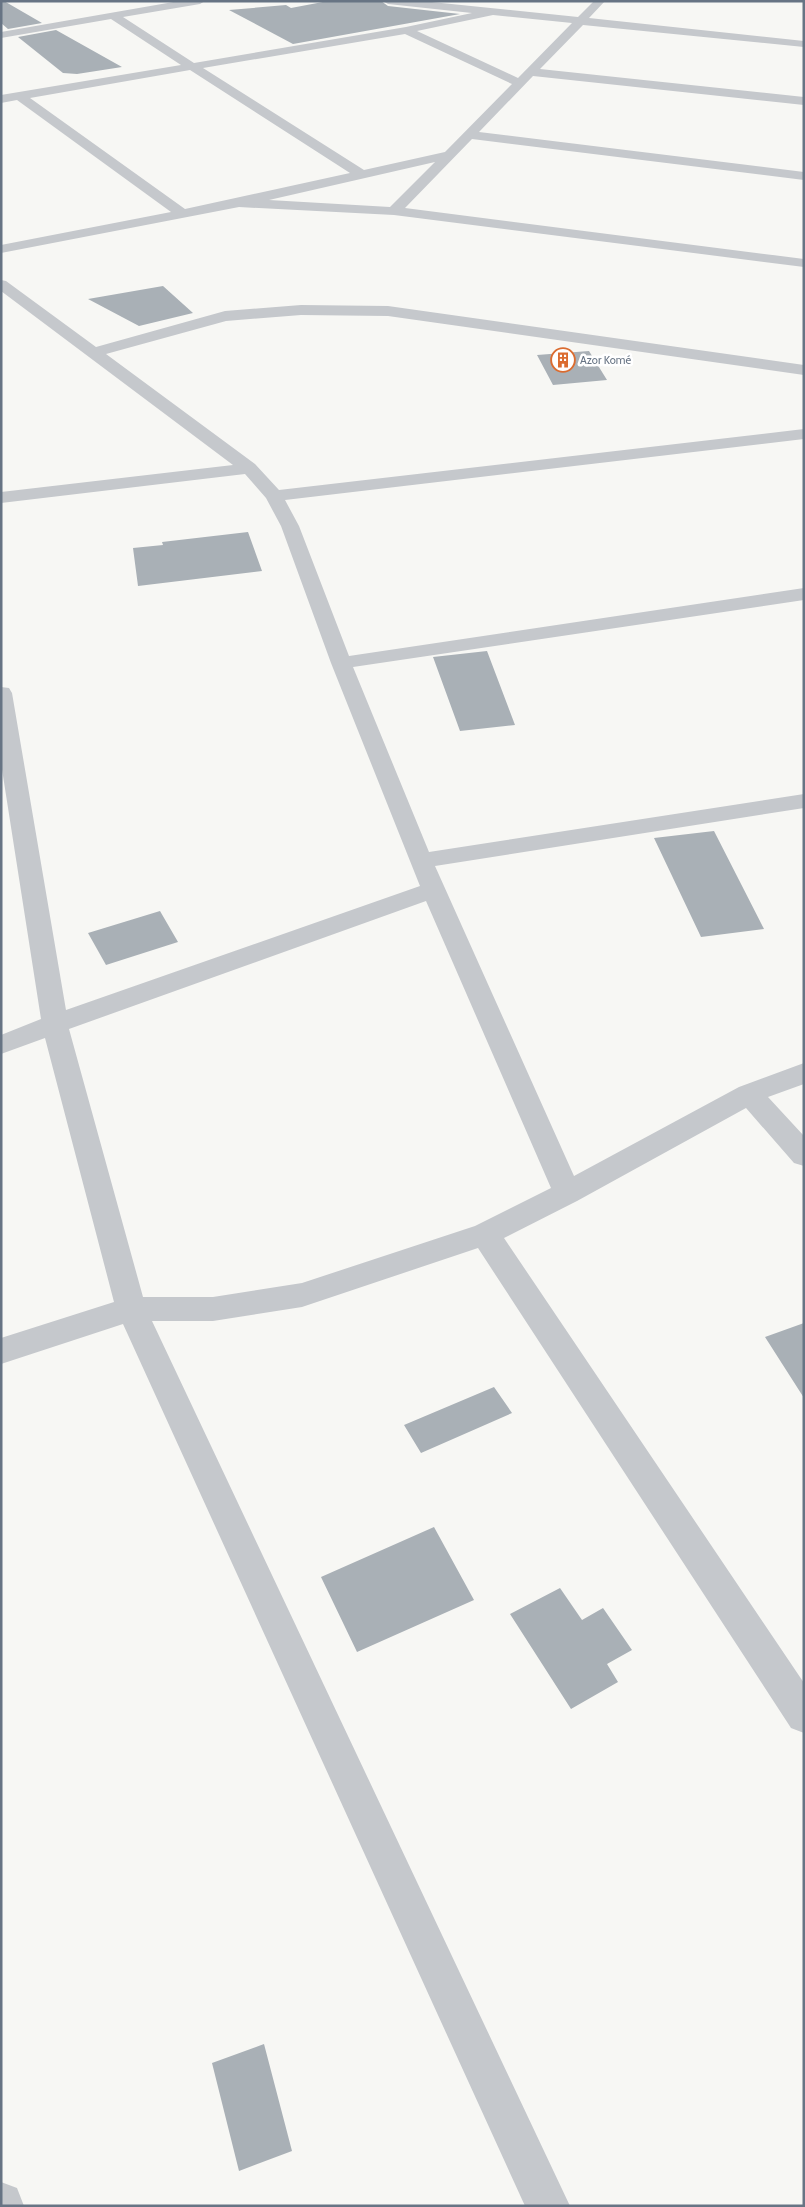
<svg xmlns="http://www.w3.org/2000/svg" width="805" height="2207" viewBox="0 0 805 2207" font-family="Cabin,sans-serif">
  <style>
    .building { fill: #a9b0b6 }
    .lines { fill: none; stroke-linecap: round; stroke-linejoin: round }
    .street { fill: #c5c8cc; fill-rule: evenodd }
    .labels { text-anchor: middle; stroke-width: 5; stroke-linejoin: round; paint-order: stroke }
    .far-poi-label { font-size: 11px; fill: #677484; stroke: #fff; text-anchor: start }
  </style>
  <rect width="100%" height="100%" fill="#f7f7f4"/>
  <path class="building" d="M1,1H4L42,23L8,29L1,23Z
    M328,1H381L388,6L460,14L293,44L229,10L286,5L291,8Z
    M56,30L122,67L77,74L63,73L18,37Z
    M163,286L193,313L139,326L88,299Z
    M589,351L607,380L553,385L537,355Z
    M248,532L262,571L138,586L133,548L163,545L162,542Z
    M487,651L515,725L460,731L433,657Z
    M714,831L764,929L701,937L654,838Z
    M160,911L178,942L106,965L88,933Z
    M804,1323V1398L765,1337Z
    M494,1387L512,1413L421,1453L404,1425Z
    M434,1527L474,1600L357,1652L321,1577Z
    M560,1588L582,1620L603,1608L632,1650L607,1664L618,1682L571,1709L510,1614Z
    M264,2044L292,2151L239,2171L212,2063Z"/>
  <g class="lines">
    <path class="street" d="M179,1H205L200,4L123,17L194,63L406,27L472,13L388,4L383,1H422L578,17L594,1H605L589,18L804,41V47L583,25L540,69L804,97V105L533,76L479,132L804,172V180L472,139L405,208L804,259V267L394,215L239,207L1,253V245L171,212L17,100L1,103V95L181,65L111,19L1,38V32ZM493,15L572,23L518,78L417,31ZM405,34L512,84L445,152L364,170L203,68ZM190,70L350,173L185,209L30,98ZM435,162L390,207L269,200Z
      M1,280L6,281L96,347L225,311L301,305L388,306L804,365V375L388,316L301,315L226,321L106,354L255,464L279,490L804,429V439L285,500L299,526L349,656L804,588V600L353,667L429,852L804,794V808L435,866L574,1176L739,1087L804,1063V1084L768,1097L804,1136V1166L794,1163L746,1108L577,1201L504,1238L804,1683V1733L791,1728L478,1248L302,1307L213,1321H152L570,2206H525L123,1324L1,1364V1338L114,1302L45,1038L1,1054V1035L41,1019L1,763V687L9,688L12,693L66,1010L420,886L331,663L281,526L266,498L245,474L1,503V492L233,465L1,291ZM426,901L551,1188L475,1226L302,1283L213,1297H143L69,1029Z
      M1,2182L17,2188L24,2206H1Z"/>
  </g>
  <defs>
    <g id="building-ring" transform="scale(1.25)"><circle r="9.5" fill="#fff" stroke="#db6c30" stroke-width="1.5"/><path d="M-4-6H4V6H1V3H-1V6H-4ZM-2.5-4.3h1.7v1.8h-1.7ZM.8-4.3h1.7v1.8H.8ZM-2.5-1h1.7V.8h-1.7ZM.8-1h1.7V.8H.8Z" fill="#db6c30"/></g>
  </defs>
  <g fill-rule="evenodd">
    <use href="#building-ring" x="563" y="360"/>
  </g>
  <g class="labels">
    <g class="far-poi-label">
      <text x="580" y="364">Azor Komé</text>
    </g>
  </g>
  <rect width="805" height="2207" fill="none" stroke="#677484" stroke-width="5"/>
</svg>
